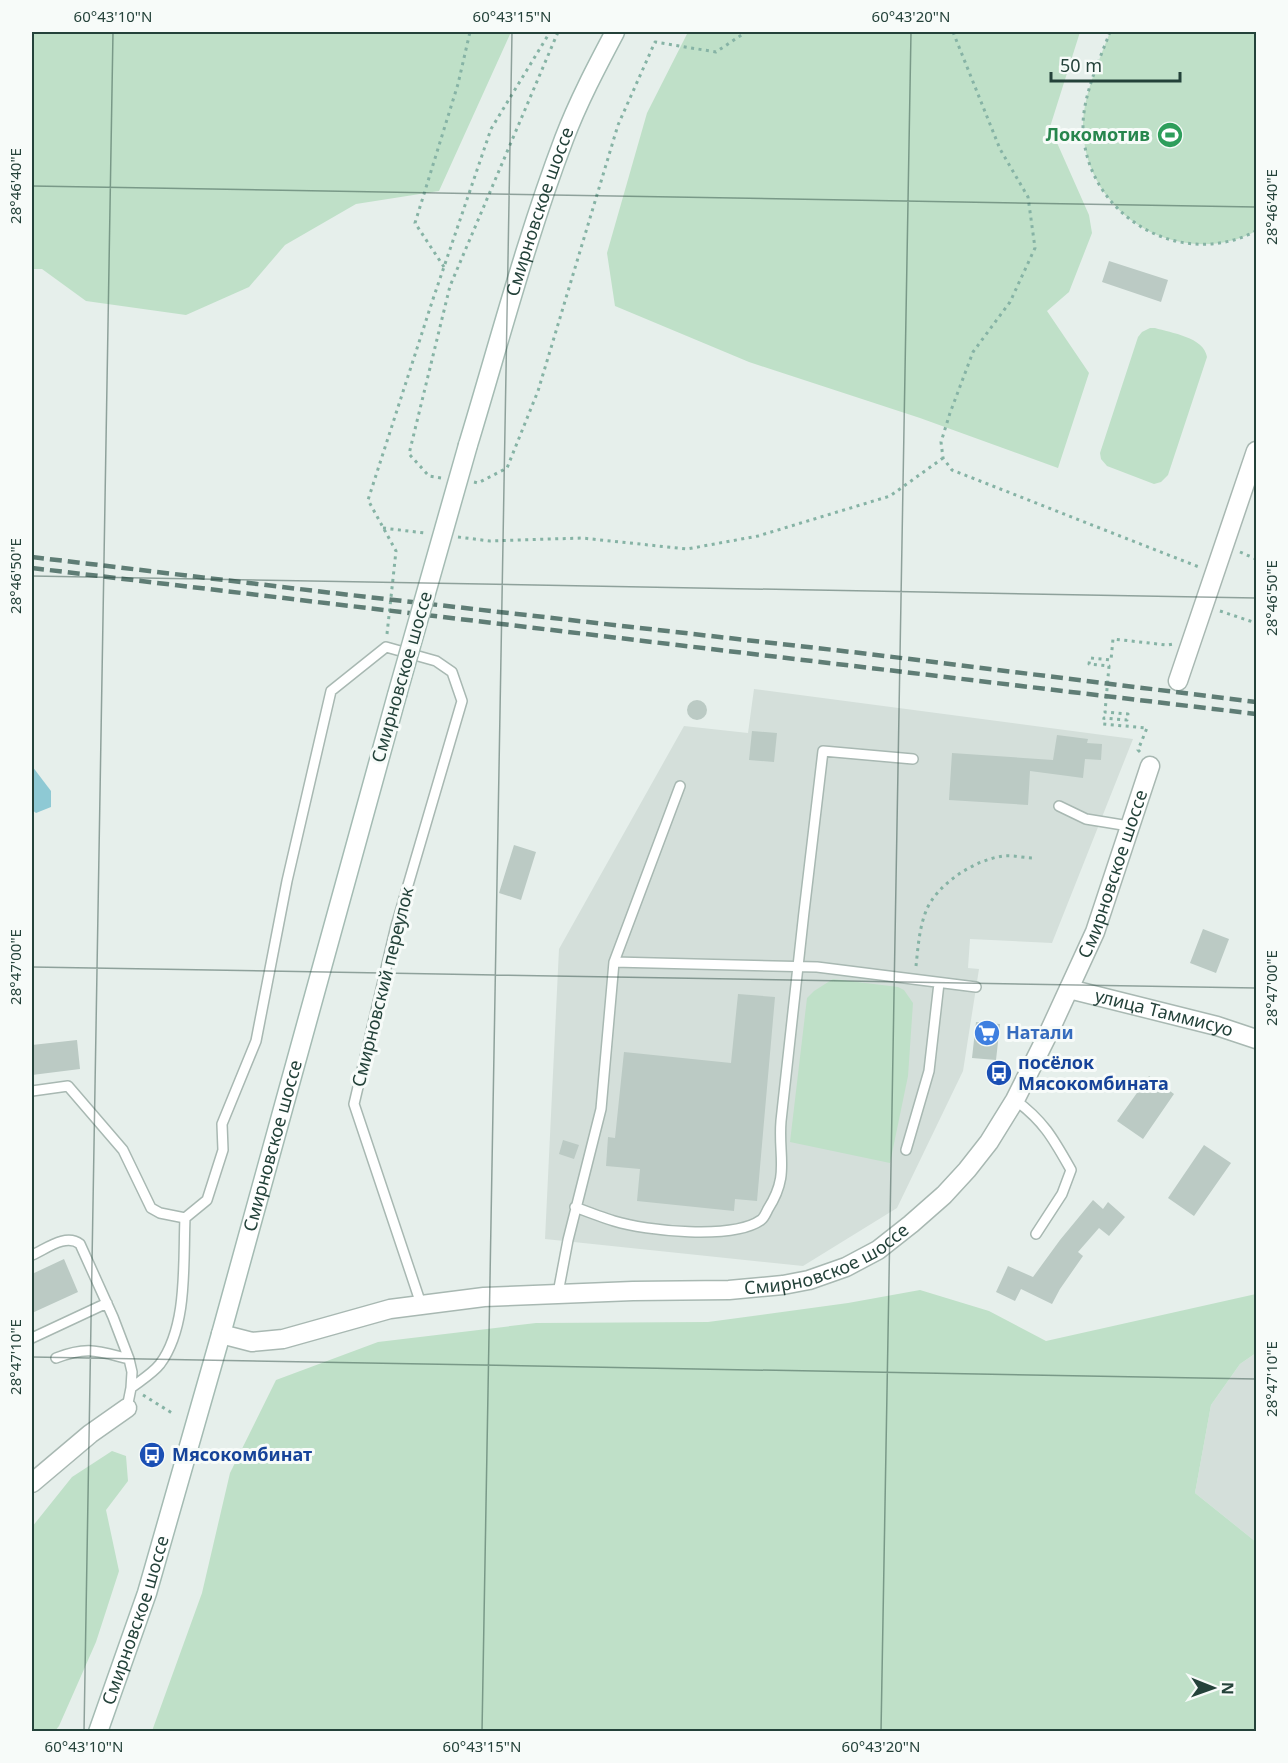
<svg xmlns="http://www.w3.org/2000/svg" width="1288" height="1763" viewBox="0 0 1288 1763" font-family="'Noto Sans',sans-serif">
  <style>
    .built { fill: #d4dfda }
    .green { fill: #bfe0c8 }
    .water { fill: #8ec9d4 }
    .building { fill: #bbcac4 }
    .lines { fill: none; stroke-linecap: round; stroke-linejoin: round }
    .service-casing { stroke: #a8b8b2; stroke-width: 12 }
    .minor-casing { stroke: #a8b8b2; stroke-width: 21 }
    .secondary-casing { stroke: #a4bbb3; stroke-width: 21 }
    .path { stroke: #86b3a5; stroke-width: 3; stroke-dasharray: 3 4.5; stroke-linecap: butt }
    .service { stroke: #fff; stroke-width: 9 }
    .minor { stroke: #fff; stroke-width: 18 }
    .secondary { stroke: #fff; stroke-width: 18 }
    .rail { stroke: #5f7d75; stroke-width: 4.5; stroke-dasharray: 12 6; stroke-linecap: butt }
    .secondary-bridge-casing { stroke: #a4bbb3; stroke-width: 21; stroke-linecap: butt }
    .secondary-bridge { stroke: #fff; stroke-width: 18 }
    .ticks { fill: none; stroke: #24423a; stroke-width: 1.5; stroke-opacity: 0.45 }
    .labels { text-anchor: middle; stroke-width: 6; stroke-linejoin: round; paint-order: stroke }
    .leisure-label { font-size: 18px; font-weight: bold; fill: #27864d; stroke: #f7fbf9; text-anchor: end }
    .street-label { font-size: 18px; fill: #24423a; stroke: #f7fbf9 }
    .shop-label { font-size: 18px; font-weight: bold; fill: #366cbe; stroke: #f7fbf9; text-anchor: start }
    .transit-label { font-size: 18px; font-weight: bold; fill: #164399; stroke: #f7fbf9; text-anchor: start }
    .neatline { fill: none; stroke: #24423a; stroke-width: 2 }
    .ticks-label { font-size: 15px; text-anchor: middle; fill: #24423a }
  </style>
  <rect width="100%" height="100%" fill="#e6efeb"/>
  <path class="built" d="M754,689L1133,739L1052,943L970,939L968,968L979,969L963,1071L897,1208L803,1266L545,1239L559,949L684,726L748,733Z
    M1256,1353V1542L1195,1493L1211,1405L1240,1364Z"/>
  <path class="green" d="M32,32H511L439,191L356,204L285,245L249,287L186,315L86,301L42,269H32Z
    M688,32H1080L1050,127L1089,215L1092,233L1069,292L1047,311L1089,373L1058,468L920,418L749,362L615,306L607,253L647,113Z
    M1110,32H1256V231C1179,272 1082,213 1083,124C1084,93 1099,61 1110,32Z
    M1150,328H1155C1171,333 1204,337 1207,357L1168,475L1161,482L1154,484L1107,466L1101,459L1100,453L1138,337L1142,332Z
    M833,979L898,987L904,990L913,1003L908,1076L890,1163L790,1142L807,998L814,991Z
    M920,1290L989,1311L1046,1341L1256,1294V1353L1240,1364L1211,1405L1195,1493L1256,1542V1731H152L202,1593L230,1473L276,1380L378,1342L536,1323L708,1322L848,1303Z
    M112,1451L126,1456L128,1481L106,1510L119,1571L96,1642L59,1726L55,1731H32V1527L72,1477Z"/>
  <path class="water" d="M32,766L51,791V807L36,813L32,810Z"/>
  <path class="building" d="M1109,261L1168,280L1161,302L1102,282Z
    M687 710a10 10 0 1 1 20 0a10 10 0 1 1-20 0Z
    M752,731L777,733L774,762L749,760Z
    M1057,735L1088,739L1087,743L1102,744L1101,760L1085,759L1083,778L1030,771L1028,805L949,800L952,753L1053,760Z
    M514,845L536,852L521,900L499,893Z
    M1203,929L1229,939L1216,973L1190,963Z
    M738,994L775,997L757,1201L735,1199L734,1211L637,1201L640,1169L606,1166L608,1137L615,1138L624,1052L731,1063Z
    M976,1022L1000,1024L996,1060L972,1058Z
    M77,1040L80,1069L32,1075V1045Z
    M1149,1076L1174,1094L1143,1139L1117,1121Z
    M563,1140L579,1145L574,1159L559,1154Z
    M1204,1145L1231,1163L1194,1216L1168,1198Z
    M1093,1200L1103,1209L1108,1202L1125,1217L1109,1236L1099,1228L1078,1252L1083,1256L1060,1289L1052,1304L1021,1289L1015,1301L996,1292L1008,1266L1033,1277L1060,1240Z
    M64,1259L78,1292L32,1313V1274Z"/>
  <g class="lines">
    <g class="service-casing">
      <path id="service" d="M1059,806L1086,819L1129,826
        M614,962L817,967L976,987
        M32,1091L68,1086L123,1150L151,1208L160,1213L185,1218C183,1264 188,1326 160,1364C153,1373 140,1381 131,1388
        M1015,1100C1044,1121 1054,1140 1071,1170L1062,1194L1036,1234
        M906,1150L929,1071L939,983
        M575,1207C588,1212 601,1217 614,1221C646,1231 733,1240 761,1220C764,1218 766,1213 768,1209C790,1175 778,1157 781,1121C794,998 808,874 823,751L913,759
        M185,1218L207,1200L223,1150L222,1124L256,1041L287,881L331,691L386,647L436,661L452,672L462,701L396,926L354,1104L421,1304
        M32,1255C46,1249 66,1233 80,1244L113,1317L129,1359L132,1372L131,1388L127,1408
        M558,1293L568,1240L601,1109L614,962L680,786
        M32,1338L107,1303
        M56,1358C88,1346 97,1351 129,1359"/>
    </g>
    <g class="minor-casing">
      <g id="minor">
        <path d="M1178,681L1256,451"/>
        <path id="s1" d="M1069,989L1217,1026L1256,1039"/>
        <path id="s2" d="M221,1334L252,1342L283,1339L390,1309L484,1297L633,1291L729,1290L783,1285L809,1280L846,1267L878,1250L911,1224L944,1195L967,1170L989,1142L1015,1100L1049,1032L1095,932L1150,766"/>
        <path d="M32,1483L90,1434L127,1408"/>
      </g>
    </g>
    <g class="secondary-casing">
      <g id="secondary">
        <path id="s3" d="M468,445C499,343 526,239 564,139C578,102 597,66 615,32"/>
        <path id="s4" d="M98,1732L147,1593L221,1334L397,695"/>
      </g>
    </g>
    <path class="path" d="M953,32L1000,149L1028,197L1035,248L1010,302L973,352L950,413L941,442L943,458L952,470L1199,567
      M1110,32C1099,61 1084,93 1083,124C1082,213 1179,272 1256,231
      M444,267L415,223L458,84L470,32
      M441,478L429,476L409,454L450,286L558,32
      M474,482L478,483L507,468L538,391L618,125L655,42L716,52L746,32
      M383,528L425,533
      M458,537L490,541L582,538L687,549L758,536L890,496L943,458
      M1240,552L1256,559
      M1220,611L1256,623
      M387,634L396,551L368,500L432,302L491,129L550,32
      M1140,752L1138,750L1147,728L1103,724L1104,718L1127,720L1128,714L1105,712L1109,666L1089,664L1090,658L1111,660L1113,639L1167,645L1173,644
      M916,966C918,948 919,929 926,911C937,884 974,860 1003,856C1013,855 1025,858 1035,858
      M143,1395L172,1413"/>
    <use href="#service" class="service"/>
    <use href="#minor" class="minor"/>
    <use href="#secondary" class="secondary"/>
    <path class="rail" d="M32,557L324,592L869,654L1256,702
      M32,568L1256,714"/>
    <g class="secondary-bridge-casing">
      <path id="secondary-bridge" d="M397,695L468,445"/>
    </g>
    <use href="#secondary-bridge" class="secondary-bridge"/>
  </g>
  <path class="ticks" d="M32,186L1256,207M32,576L1256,598M32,967L1256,988M32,1357L1256,1379M84,1732L113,32M482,1732L512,32M881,1732L911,32"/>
  <defs>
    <g id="stadium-disc" transform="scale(1.35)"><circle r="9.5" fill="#2e9e5b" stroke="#f7fbf9"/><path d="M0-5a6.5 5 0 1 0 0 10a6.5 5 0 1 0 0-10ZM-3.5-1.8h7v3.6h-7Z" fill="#fff"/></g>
    <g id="supermarket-disc" transform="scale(1.35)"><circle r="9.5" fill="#3f7fe0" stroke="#f7fbf9"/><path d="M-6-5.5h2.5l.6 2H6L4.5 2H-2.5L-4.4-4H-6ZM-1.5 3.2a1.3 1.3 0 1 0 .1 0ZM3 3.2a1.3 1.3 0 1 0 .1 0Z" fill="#fff"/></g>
    <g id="bus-disc" transform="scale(1.35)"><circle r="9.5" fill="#1a4fb4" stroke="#f7fbf9"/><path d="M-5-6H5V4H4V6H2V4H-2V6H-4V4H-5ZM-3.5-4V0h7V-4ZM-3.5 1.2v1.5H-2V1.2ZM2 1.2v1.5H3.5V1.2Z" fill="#fff"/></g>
  </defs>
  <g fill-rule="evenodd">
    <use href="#stadium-disc" x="1170" y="135"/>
    <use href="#supermarket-disc" x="987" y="1033"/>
    <use href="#bus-disc" x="999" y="1073"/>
    <use href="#bus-disc" x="152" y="1455"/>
  </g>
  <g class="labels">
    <g class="leisure-label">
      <text x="1150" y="141">Локомотив</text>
    </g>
    <g class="street-label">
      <text dy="6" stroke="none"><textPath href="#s3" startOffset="244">Смирновское шоссе</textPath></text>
      <text transform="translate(402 677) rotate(-74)" y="6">Смирновское шоссе</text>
      <text dy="6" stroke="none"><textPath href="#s2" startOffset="1122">Смирновское шоссе</textPath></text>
      <text transform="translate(383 987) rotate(-76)" y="6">Смирновский переулок</text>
      <text dy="6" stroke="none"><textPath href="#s1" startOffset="98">улица Таммисуо</textPath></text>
      <text dy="6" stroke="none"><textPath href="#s4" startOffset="612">Смирновское шоссе</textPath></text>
      <text dy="6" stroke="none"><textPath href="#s2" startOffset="618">Смирновское шоссе</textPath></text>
      <text dy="6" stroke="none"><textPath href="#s4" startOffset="118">Смирновское шоссе</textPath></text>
    </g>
    <g class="shop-label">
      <text x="1006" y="1039">Натали</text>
    </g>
    <g class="transit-label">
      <text x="1018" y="1069">посёлок<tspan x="1018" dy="21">Мясокомбината</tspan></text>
      <text x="172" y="1461">Мясокомбинат</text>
    </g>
  </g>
  <rect width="1288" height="1763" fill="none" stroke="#f7fbf9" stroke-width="66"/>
  <g transform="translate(1213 1688) rotate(91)" stroke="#f7fbf9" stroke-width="4.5" paint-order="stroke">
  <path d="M0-4.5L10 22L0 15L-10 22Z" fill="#24423a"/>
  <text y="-9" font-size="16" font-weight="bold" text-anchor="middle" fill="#24423a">N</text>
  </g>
  <path d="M1051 72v9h129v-9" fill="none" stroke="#24423a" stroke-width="3"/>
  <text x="1060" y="72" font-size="18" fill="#24423a" stroke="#f7fbf9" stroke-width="4.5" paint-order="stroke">50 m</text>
  <rect x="33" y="33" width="1222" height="1697" class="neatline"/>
  <g class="ticks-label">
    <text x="113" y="22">60°43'10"N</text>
    <text x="512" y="22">60°43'15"N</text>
    <text x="911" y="22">60°43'20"N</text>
    <text transform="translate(16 186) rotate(-90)" y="5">28°46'40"E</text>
    <text transform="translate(1272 207) rotate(-90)" y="5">28°46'40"E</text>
    <text transform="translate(16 576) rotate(-90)" y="5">28°46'50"E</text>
    <text transform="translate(1272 598) rotate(-90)" y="5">28°46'50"E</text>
    <text transform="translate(16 967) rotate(-90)" y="5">28°47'00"E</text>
    <text transform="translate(1272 988) rotate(-90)" y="5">28°47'00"E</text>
    <text transform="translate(16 1357) rotate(-90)" y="5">28°47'10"E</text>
    <text transform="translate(1272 1379) rotate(-90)" y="5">28°47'10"E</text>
    <text x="84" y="1752">60°43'10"N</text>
    <text x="482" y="1752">60°43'15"N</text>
    <text x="881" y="1752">60°43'20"N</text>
  </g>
</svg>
